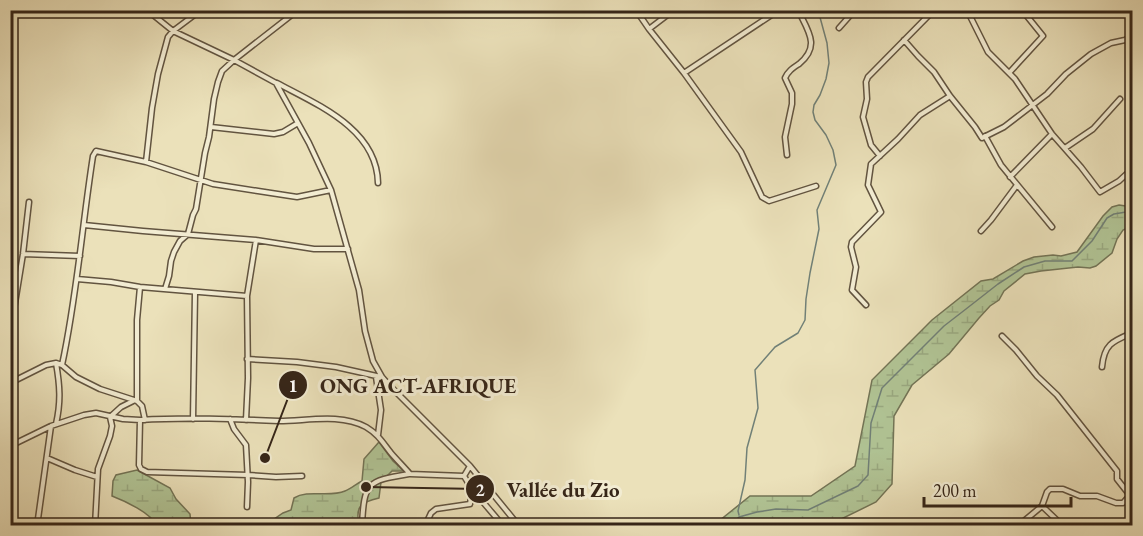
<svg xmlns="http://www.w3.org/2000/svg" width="1143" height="536" viewBox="0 0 1143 536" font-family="'EB Garamond',serif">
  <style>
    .wetland { fill: url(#wetland-marsh); stroke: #737456; stroke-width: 1.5 }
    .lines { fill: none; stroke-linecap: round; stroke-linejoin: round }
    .stream { stroke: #718077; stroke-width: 1.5 }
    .minor-casing { stroke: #625440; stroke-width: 7 }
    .minor { stroke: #f2ecd2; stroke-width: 4 }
    .leader { fill: none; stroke: #352518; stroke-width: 2 }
    .callout-dot { fill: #352518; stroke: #f2ecd2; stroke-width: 2 }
    .mark-label { font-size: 18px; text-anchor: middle; font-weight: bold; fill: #fff }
    .callout-label { font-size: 21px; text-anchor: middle; font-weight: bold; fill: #352518; stroke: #f2ecd2; stroke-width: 6; stroke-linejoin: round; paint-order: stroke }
  </style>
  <defs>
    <pattern id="wetland-marsh" width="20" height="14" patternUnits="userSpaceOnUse" patternTransform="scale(1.5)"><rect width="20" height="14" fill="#b1c495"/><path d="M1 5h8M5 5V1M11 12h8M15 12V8" fill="none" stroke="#99a880"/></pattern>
  </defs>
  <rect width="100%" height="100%" fill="#ebe1ba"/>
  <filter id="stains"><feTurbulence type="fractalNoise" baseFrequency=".00333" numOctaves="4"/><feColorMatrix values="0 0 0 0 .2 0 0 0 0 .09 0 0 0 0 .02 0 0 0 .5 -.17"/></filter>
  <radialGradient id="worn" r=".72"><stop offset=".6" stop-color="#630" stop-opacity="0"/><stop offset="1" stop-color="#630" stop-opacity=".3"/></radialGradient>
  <path class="wetland" d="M1119,205L1132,207V226L1123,230L1117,239L1112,253L1096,266L1090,268L1078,267L1041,271L1025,274L1004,291L999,300L990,306L979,318L949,354L912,385L894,416L892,484L876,502L829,525H714L750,496H811L855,466L872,380L932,320L981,281L993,279L1023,261L1034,257L1053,255L1061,256L1077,252L1103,216L1112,207Z
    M379,442L393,461L404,471H392L381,482L379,498C361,502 355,506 359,525L230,526L243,521L247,524L261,520L274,519L283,513L291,510L294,498C308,489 329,498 345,491C351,489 356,484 362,481L364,459Z
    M137,470L170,488L176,499L190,514L191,525H156C151,513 125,501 112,496L113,481L116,475Z"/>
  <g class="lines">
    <path class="stream" d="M739,515L738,511L745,480L747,448L758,408L755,370L775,347L798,333L805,320L806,299L810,273L819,229L817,210L836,165L833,150L826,135L815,120L813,112L814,105L820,95L826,79L829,63L827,43L818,10
      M729,526L739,517L757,512L776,509L808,510L858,486L868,475L871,423L882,388L944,326L966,309L998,284L1024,267L1045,261H1072L1092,241L1107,218L1114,214L1132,211"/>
    <g class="minor-casing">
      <path id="minor" d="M147,10L173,31L234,60L276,83L309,143L331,190L359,290L365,331L373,361L382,377L391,387L470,466L519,526
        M636,10L649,29L674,10
        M967,10L988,52L1015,79L1052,134L1081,167L1100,192L1119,181L1132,169
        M839,28L855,10
        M649,29L684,73L741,152L762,197L769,201L816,186
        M904,40L918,56L934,72L950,96L975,127L982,138L1004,127L1047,94L1066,74L1091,54L1111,43L1125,40L1132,35
        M684,73L779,10
        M1009,73L1043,36L1022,10
        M277,83C318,105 377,129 378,183
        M211,127L274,134L283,132L298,123
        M985,136L1001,165L1052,227
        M1065,148L1093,129L1120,99
        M787,155L785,137L792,104V93L785,78C788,71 793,68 799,64C821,46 808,31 798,10
        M880,156L871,145L863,117L867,99L866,82L868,77L934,10
        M146,162L152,108L158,74L168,37L173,31L201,10
        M1010,177L1052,134
        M84,225L143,231L256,240L314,249H348
        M981,231L991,220L1017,185
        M23,254L80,256
        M77,279L111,282L140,287L247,296
        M10,287L17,288
        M165,289L169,276L171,261L174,252L180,241L188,234L193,215L196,209L205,153L209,137L214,99L218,82L222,71L234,60L298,10
        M866,305L852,290L856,267L851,247L852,242L881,212L868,185L871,164L898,139L920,115L950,96
        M10,334L23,254L29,202
        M1002,336L1016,350L1037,376L1057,395L1117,471V479L1132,498
        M247,359L297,362L336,367L381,377
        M56,363C60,386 61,402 56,424
        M62,365C77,296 82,226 93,156L96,151L146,162L213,184L258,191L297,197L331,190
        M1102,367C1104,344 1113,341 1132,333
        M376,377L381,410L378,435
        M10,383L46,365L56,363L62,365L76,377L100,389L137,401L142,406L145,420
        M137,401V320L140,287
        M110,417L121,407L133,401
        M193,419L195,293
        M230,419L234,429L246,445L248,482L247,507
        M246,420L248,378L247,296L256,240
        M10,446L51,426L84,415L96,413L123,419L140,420
        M47,458L75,470L97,477
        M302,476L276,477L248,475L147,472L141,469L139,465L140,420C186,417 233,419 279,421C307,421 340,413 366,427C378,434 383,443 391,453C397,460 404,467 410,474L464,476C474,494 490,509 503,526
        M464,476L470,466
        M1042,506L1063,526
        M37,526L51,426
        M95,526L98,469L110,436L112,426L110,417
        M362,526C364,482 367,481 409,474
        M425,526L431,513L436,509L470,504L472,491
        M1018,526L1042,506L1047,492L1050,489H1063L1080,496H1097L1116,503H1123L1130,495
        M1132,526V525"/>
    </g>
    <use href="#minor" class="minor"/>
  </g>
  <path class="leader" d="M265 458L293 385M366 487L480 489"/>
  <g class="callout-dot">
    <circle cx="265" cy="458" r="6"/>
    <circle cx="366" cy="487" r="6"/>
    <circle cx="293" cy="385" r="15"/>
    <circle cx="480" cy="489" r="15"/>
  </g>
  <g class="mark-label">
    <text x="293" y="392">1</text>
    <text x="480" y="496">2</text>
  </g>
  <g class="callout-label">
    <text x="418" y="393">ONG ACT-AFRIQUE</text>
    <text x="563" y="497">Vallée du Zio</text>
  </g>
  <rect width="1143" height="536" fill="none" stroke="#ebe1ba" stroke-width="36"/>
  <rect x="12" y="12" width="1119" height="512" fill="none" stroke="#352518" stroke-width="3"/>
  <rect x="18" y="18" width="1107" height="500" fill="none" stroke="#352518" stroke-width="1.5"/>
  <path d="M924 497v9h147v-9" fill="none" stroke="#352518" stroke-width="3"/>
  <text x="933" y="497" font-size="18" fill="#352518" stroke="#f2ecd2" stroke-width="4.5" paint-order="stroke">200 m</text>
  <rect width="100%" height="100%" filter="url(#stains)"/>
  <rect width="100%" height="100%" fill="url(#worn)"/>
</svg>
